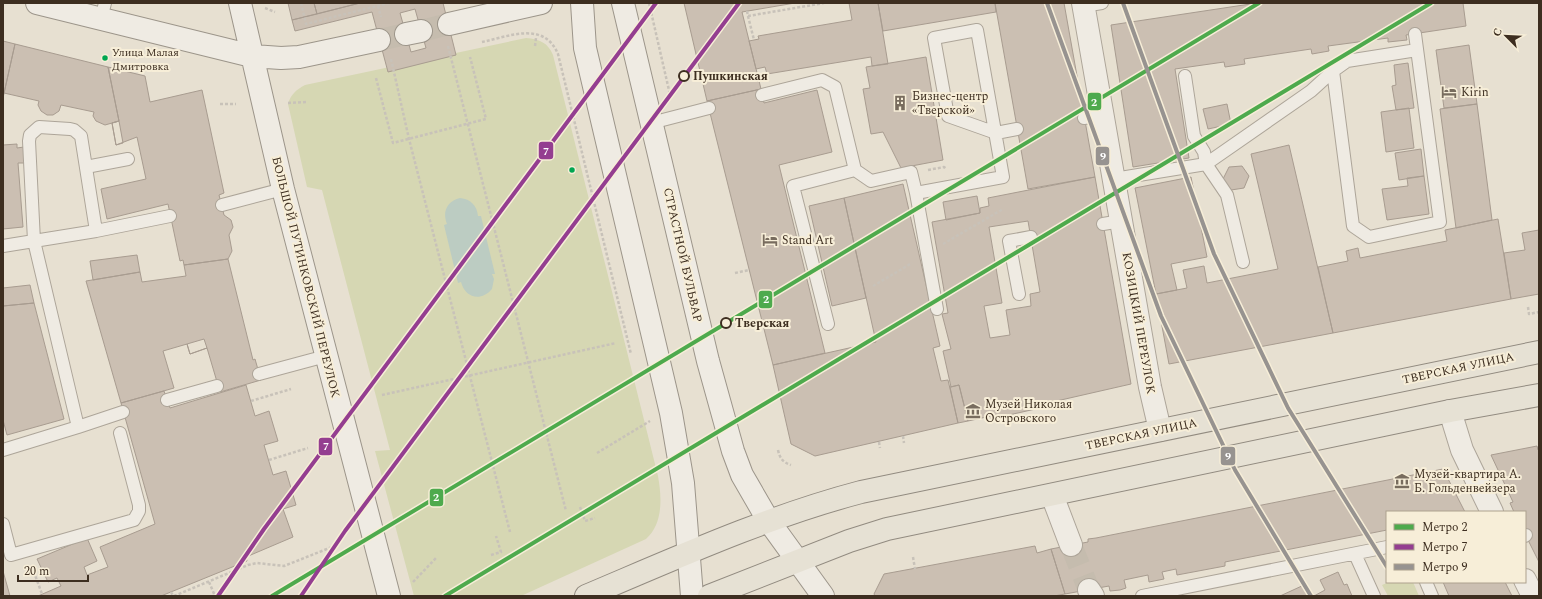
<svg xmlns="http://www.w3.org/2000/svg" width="1542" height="599" viewBox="0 0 1542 599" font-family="Spectral,serif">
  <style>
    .green { fill: #d6d7b3 }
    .water { fill: #bcccc2 }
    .building { fill: #cbbfb2; stroke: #a89c90; fill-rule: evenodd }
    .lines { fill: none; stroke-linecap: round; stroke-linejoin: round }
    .street-tunnel { stroke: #c5bcae; stroke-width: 22; stroke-dasharray: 22 11; stroke-linecap: butt }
    .secondary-tunnel { stroke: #c5bcae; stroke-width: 22; stroke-dasharray: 22 11; stroke-linecap: butt }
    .lane-casing { stroke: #ada599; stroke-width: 14 }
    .street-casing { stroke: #ada599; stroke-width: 24 }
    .secondary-casing { stroke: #9c958a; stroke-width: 24 }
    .primary-casing { stroke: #928b80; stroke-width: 24 }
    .path { stroke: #c8c2b9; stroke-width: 2.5; stroke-dasharray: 3 2; stroke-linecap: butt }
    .lane { stroke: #efebe3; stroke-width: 12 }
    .street { stroke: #efebe3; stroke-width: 22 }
    .secondary { stroke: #efebe3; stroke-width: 22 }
    .primary { stroke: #e6e1d4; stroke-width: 22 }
    .metro-1-casing { stroke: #f7eed8; stroke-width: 7 }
    .metro-2-casing { stroke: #f7eed8; stroke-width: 7 }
    .metro-3-casing { stroke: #f7eed8; stroke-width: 7 }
    .metro-1 { stroke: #4eaa4d; stroke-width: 4 }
    .metro-2 { stroke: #943e90; stroke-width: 4 }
    .metro-3 { stroke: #979390; stroke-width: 4 }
    .bus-dot { fill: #00a651; stroke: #f7eed8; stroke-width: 1.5 }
    .stop-dot { fill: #f7eed8; stroke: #3d2e20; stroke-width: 2 }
    .labels { text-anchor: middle; stroke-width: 4; stroke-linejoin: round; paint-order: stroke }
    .bus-label { font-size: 11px; fill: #3d2e20; stroke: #f7eed8; text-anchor: start }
    .stop-label { font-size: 12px; font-weight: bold; fill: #3d2e20; stroke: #f7eed8; text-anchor: start }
    .poi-label { font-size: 12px; fill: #3d2e20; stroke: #f7eed8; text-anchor: start }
    .street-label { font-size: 12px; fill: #3d2e20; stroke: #f7eed8 }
    .line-badge { stroke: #f7eed8; stroke-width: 1.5 }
    .badge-label { font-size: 11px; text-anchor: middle; font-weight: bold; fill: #fff }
  </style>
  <rect width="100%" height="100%" fill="#e7e0d1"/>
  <path class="green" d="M526,38C540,39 548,43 553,55L658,476C662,498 663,524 646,539L521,596H414L375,451L390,450L322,190L307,187L288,104C291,94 296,90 305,85Z
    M1389,582H1413L1419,596H1388L1382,585Z"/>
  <path class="water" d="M460,198C471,199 477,206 478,216H481L495,274H492L494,279L492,289C481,302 465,298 461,282L458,283L444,225L447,224C442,212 447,201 460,198Z"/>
  <path class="building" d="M288,3H314L317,14L292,20Z
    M314,3H360L317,14Z
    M360,3H443L456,55L388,72L372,12L295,31L292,20ZM415,9L426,48L411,52L400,13Z
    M684,3H795L742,12L761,89L707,101Z
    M849,3H878L888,64L872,66L871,57L767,74L765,67L756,69L749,41L759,39L758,36L852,20Z
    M878,3H995L996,12L883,31Z
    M995,3H1064L1095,177L1028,189Z
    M1257,3H1463L1466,26L1406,35L1407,40L1388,42V38L1328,46L1329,51L1312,54L1311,49L1244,59L1245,64L1225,67L1224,62L1175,69L1189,158L1133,167L1111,25Z
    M3,41L15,44L3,98Z
    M15,44L108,67L119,121L105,125L96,121L93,116L94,112L61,105L59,111L53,115H47L41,111L38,105L39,101L4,93Z
    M1469,45L1477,104L1444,108L1436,50Z
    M926,57L943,160L901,168L883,132L871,134L863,89L870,88L866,67Z
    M1408,63L1414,108L1396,110L1392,86L1396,85L1394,65Z
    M108,67L145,76L150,102L202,90L224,193L219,195L224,215L231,220L233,227L229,235L232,251L228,259L184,265L183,260L180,261L168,204L107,219L101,189L146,179L137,137L116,145L112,123L119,121Z
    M761,89L764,103L817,90L832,152L779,165L825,353L773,365L707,101Z
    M1227,104L1231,124L1208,129L1203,109Z
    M1477,104L1492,220L1456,228L1440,109Z
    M1409,108L1414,148L1386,152L1381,112Z
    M119,121L123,143L116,145L112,123Z
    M17,144V148L24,147L25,163H18L23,227L3,229V145Z
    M1289,145L1333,333L1169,364L1156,294L1187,288L1183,270L1204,266L1207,283L1278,269L1251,154Z
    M1421,149L1424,176L1399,180L1395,153Z
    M1242,166L1249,176L1244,188L1231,190L1223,179L1229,167Z
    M1424,176L1429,214L1387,220L1382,189L1408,186L1407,178Z
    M1095,177L1131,384L1039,405L1040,408L991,419V416L968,421L959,385L951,387L943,351L951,349L942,314L948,313L932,222L980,213V208L989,206L988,198ZM1028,221L1040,292L1030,294L1031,306L1006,310L1010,335L990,338L984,306L1002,303L989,227Z
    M1191,177L1207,257L1171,264L1177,290L1156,294L1135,188Z
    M903,184L940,346L933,348L941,381L948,380L958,423L815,456L791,444L773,365L876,342L844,198Z
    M977,196L980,213L946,220L943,202Z
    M844,198L866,298L832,306L809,206Z
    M1498,219L1511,299L1333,333L1318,267L1348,261L1346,251L1358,248L1360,258L1447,241L1445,230Z
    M1539,230V294L1511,299L1504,253L1525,250L1522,233Z
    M137,255L140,272L93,280L90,261Z
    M228,259L253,360L255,359L261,380L220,392L207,348L190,354L187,344L163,351L174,388L121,403L86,281L140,272L142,282L186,276L184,265Z
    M30,285L34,303L3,306V288Z
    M34,303L64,419L7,435L3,420V306Z
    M204,339L207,348L190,354L187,344Z
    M246,385L255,416L269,411L278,441L264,445L273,475L286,471L296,505L283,509L293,537L246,557L247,561L161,596H38L61,586L57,578L48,582L37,559L87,538L97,561L84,567L87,575L108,567L100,547L155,524L121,403L164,391L170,408Z
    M959,385L968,421L958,423L950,387Z
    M1537,446L1538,450L1539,449V562L1525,534V512H1514L1510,503L1513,502L1491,455Z
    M1443,469L1465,512H1387V530L1225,562V566L1177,575L1176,569L1162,572L1164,579L1149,582L1148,575L1124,580L1126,588L1120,590L1110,591L1109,586L1065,594L1051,549L1088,542V539L1096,538Z
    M1035,546L1037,553L1051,549L1065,594L1054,596H875L874,594L884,574Z
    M3,571L10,596H3Z
    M1338,572L1344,585L1347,584L1352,596H1314L1325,590L1320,580Z
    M1443,582H1505L1512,596H1449Z
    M1304,585L1310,596H1280Z"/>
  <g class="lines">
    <path class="street-tunnel" d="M1071,545L1089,590"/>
    <path class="secondary-tunnel" d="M421,31L449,24
      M379,40L406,34"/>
    <g class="lane-casing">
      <path id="lane" d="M1083,6L1102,3
        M101,19L105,3
        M1333,71L1353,226L1369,237L1440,222L1415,34
        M1185,76L1194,136L1204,152L1206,164L1227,195L1243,262
        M762,95L822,80L835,87L855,170L793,186L828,324
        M1084,118L1102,115
        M651,123L709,108
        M86,167L128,159
        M855,170L871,181L911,172L916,193
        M1114,179L1206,164L1311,91L1333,71L1347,61L1417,50
        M222,205L283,189
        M1103,224L1121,221
        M3,246L96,231L170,216
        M1019,294L1009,241L1031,237
        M937,309L916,193L1003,177L977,30L934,38L948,116L996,133L1017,129
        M259,374L326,356
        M167,400L217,386
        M78,427L123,412
        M3,450L78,427L34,241L29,141L30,135L39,127L70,129L74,130L81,136L96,231
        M3,524L11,555L134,520L139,511V505L120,433
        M1525,536L1526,535
        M1355,554L1374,596
        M1426,582L1432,596
        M1142,596L1387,547"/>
    </g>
    <g class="street-casing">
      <path id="street" d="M1083,3L1150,387L1160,430
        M1450,411L1462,450L1492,512
        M1052,495L1071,545
        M1525,580L1533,596
        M1089,590L1093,596"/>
    </g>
    <g class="secondary-casing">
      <path id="secondary" d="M37,3L252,56L281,58L299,57L379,40
        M240,3L283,189L389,596
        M582,3L585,48L671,413L683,483L692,596
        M623,3L708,361L733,451L742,475L768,520L823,596
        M449,24L541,3
        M406,34L421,31"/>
    </g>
    <g class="primary-casing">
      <path id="primary" d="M586,596C676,558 766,517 861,492L1539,352
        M709,596L849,541L887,529L1450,411L1539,395"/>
    </g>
    <path class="path" d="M301,3L306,24L389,3
      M649,3L671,99
      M378,6L381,17
      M265,8L275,12
      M747,11L748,16L824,3
      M748,16L754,40
      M482,42C510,36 544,21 558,54L631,354
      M448,46L566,511
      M535,46L536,38
      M391,59L409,139L510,532
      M376,78L393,143L486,119L470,57
      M288,103L307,102
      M220,104H236
      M928,170L944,167L947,169
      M943,244L1003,209
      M735,273L749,270
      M873,286L912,263
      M1528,307L1529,314L1539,312
      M382,395L616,343
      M251,401L291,389
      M1052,402L1054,408
      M903,436L904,443
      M879,442L880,448
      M778,450C780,459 783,462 791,465
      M597,453L650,421
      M269,460L308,448
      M580,507L585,521L595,518
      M491,555L501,552L496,536
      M913,557L915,569
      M32,567L42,594
      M209,582L215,596
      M413,582L437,557
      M171,592L173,596
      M174,596L248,565L257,563L284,566L337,545"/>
    <use href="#lane" class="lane"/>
    <use href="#street" class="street"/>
    <use href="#secondary" class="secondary"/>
    <use href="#primary" class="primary"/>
    <g class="metro-1-casing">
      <path id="metro-1" d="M272,596L1259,3
        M445,596L1431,3"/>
    </g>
    <g class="metro-2-casing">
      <path id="metro-2" d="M218,596L264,529L656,3
        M301,596L345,531L739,3"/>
    </g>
    <g class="metro-3-casing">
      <path id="metro-3" d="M1047,3L1161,316L1235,470L1311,596
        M1123,3L1214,254L1288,408L1387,567"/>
    </g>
    <use href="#metro-1" class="metro-1"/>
    <use href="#metro-2" class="metro-2"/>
    <use href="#metro-3" class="metro-3"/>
  </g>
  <defs>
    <g id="hotel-bare" transform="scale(1.2)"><path d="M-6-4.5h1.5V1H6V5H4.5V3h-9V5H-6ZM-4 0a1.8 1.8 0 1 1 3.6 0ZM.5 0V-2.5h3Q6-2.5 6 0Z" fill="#786c5e" stroke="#f7eed8" stroke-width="2.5" paint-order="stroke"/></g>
    <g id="building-bare" transform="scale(1.2)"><path d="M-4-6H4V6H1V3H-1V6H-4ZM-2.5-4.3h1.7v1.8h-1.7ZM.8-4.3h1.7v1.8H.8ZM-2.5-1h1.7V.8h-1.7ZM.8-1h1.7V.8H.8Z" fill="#786c5e" stroke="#f7eed8" stroke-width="2.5" paint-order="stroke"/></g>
    <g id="museum-bare" transform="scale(1.2)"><path d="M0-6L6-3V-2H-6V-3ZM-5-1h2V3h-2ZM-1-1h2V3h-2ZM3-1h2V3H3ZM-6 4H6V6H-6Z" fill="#786c5e" stroke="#f7eed8" stroke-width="2.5" paint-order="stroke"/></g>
  </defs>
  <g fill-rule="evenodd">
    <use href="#hotel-bare" x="1449" y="92"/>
    <use href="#building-bare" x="900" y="103"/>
    <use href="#hotel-bare" x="770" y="240"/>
    <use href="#museum-bare" x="973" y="411"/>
    <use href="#museum-bare" x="1402" y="481"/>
  </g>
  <g class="bus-dot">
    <circle cx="105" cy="58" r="3.5"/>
    <circle cx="572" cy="170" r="3.5"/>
  </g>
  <g class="stop-dot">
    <circle cx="684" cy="76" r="5"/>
    <circle cx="726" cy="323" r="5"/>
  </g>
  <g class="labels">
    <g class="bus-label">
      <text x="112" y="56">Улица Малая<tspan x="112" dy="14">Дмитровка</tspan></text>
    </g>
    <g class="stop-label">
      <text x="693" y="80">Пушкинская</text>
      <text x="735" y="327">Тверская</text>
    </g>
    <g class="poi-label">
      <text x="1461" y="96">Kirin</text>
      <text x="912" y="100">Бизнес-центр<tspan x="912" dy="14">«Тверской»</tspan></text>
      <text x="782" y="244">Stand Art</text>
      <text x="985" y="408">Музей Николая<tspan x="985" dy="14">Островского</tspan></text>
      <text x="1414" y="478">Музей-квартира А.<tspan x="1414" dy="14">Б. Гольденвейзера</tspan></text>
    </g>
    <g class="street-label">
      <text transform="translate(683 255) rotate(77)" y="4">СТРАСТНОЙ БУЛЬВАР</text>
      <text transform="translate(306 277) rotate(76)" y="4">БОЛЬШОЙ ПУТИНКОВСКИЙ ПЕРЕУЛОК</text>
      <text transform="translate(1139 323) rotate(80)" y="4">КОЗИЦКИЙ ПЕРЕУЛОК</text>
      <text transform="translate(1458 368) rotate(-12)" y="4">ТВЕРСКАЯ УЛИЦА</text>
      <text transform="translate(1141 434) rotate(-12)" y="4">ТВЕРСКАЯ УЛИЦА</text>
    </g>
  </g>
  <g class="line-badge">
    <rect x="1087" y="92" width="15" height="19" rx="4" fill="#4eaa4d"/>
    <rect x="538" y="141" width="16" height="19" rx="4" fill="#943e90"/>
    <rect x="1095" y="146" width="15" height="20" rx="4" fill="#979390"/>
    <rect x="758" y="290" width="15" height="19" rx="4" fill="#4eaa4d"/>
    <rect x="318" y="437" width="15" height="19" rx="4" fill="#943e90"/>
    <rect x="1220" y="446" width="16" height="20" rx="4" fill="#979390"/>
    <rect x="429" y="488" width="15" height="19" rx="4" fill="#4eaa4d"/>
  </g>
  <g class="badge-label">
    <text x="1094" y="106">2</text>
    <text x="546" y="155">7</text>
    <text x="1103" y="160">9</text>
    <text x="766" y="303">2</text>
    <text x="326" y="450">7</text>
    <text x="1228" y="460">9</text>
    <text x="436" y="501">2</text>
  </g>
  <rect width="1542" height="599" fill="none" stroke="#3d2e20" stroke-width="8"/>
  <rect x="1386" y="511" width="140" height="72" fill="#f7eed8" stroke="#ada18e"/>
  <rect x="1394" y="524" width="20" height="6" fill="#4eaa4d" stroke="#ada18e"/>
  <text x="1422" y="531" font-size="12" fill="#3d2e20">Метро 2</text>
  <rect x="1394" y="544" width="20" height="6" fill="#943e90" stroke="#ada18e"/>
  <text x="1422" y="551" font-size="12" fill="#3d2e20">Метро 7</text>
  <rect x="1394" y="564" width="20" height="6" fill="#979390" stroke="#ada18e"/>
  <text x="1422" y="571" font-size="12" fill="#3d2e20">Метро 9</text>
  <g transform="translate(1506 36) rotate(294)" stroke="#f7eed8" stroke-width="3" paint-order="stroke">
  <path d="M0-3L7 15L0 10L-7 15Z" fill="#3d2e20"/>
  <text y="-6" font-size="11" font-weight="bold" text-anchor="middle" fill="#3d2e20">С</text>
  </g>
  <path d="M18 575v6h70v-6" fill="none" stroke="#3d2e20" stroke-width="2"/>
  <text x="24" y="575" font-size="12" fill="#3d2e20" stroke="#f7eed8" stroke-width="3" paint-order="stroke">20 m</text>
</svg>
